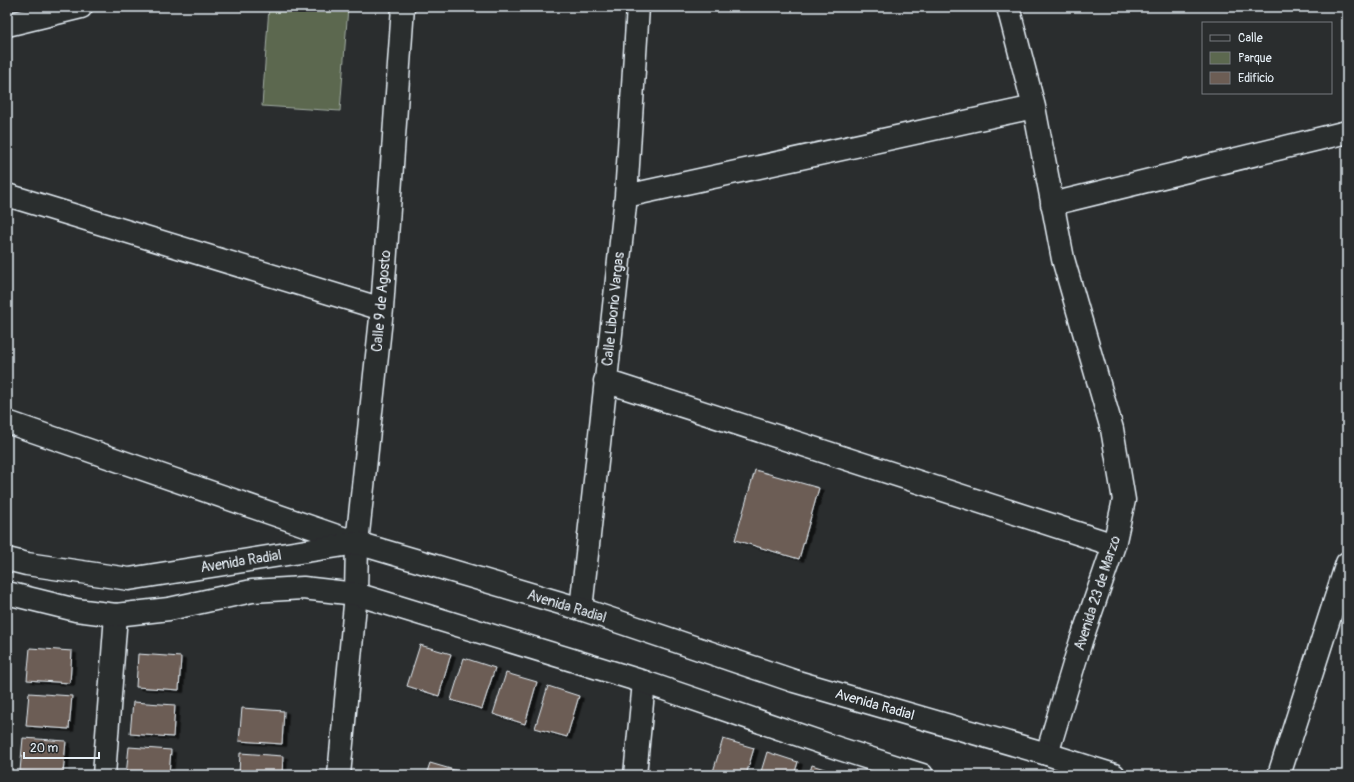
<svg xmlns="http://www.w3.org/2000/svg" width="1354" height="782" viewBox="0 0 1354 782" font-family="Pangolin,sans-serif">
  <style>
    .green { fill: #5c684f; stroke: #a2aca4 }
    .building { fill: #6c5d54; stroke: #e8f1f8; filter: url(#shadow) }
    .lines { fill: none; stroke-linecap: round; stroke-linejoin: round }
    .minor-casing { stroke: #e8f1f8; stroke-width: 25 }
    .tertiary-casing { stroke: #e8f1f8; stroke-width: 25 }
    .minor { stroke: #2a2d2e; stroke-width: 22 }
    .tertiary { stroke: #2a2d2e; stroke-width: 22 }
    .labels { text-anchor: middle; stroke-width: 3; stroke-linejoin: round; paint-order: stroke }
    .street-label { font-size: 14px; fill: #e8f1f8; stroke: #2a2d2e }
  </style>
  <defs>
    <filter id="shadow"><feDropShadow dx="4.5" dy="2.5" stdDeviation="0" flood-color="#0009"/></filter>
  </defs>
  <rect width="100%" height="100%" fill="#2a2d2e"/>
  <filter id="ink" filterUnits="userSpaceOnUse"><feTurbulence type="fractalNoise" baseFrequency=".025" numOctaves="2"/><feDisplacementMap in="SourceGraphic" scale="8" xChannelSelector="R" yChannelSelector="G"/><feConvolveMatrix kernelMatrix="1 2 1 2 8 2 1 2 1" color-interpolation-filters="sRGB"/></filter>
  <g filter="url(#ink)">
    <path class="green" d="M269,7H348L340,111L262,106Z"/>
    <path class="building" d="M755,470L819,488L799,559L735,540Z
      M420,645L451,654L439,696L407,686Z
      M30,648L72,651L70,683L27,680Z
      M138,654L181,657L179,690L136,687Z
      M464,658L495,668L482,709L451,700Z
      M506,673L537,682L525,724L493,714Z
      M548,686L579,696L567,737L535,728Z
      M29,693L72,696L69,729L26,726Z
      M133,702L175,705L173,737L130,734Z
      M242,708L284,711L282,744L239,741Z
      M23,738L66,741L63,774L20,771Z
      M723,739L754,748L746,775H712Z
      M129,747L171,750L169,775H126Z
      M767,752L798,762L794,775H760Z
      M240,753L283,756L282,775H239Z
      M430,763L461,772L460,775H426Z
      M812,765L843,775H809Z"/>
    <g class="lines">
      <g class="minor-casing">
        <path id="minor" d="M1008,7L1034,107L1063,259L1112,429L1124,500L1114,545L1081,641L1047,754
          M7,25L81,7
          M7,195L382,309
          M626,196L1034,107
          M1052,204L1347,132
          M605,381L1114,545
          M7,422L357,543
          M581,609L626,196L638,7
          M104,775L116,615
          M339,775L356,594L357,543L382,309L403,7
          M635,775L644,682
          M1279,775L1347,563"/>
      </g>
      <g class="tertiary-casing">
        <path id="tertiary" d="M7,559L27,564L129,579L357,543L581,609L794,681L1047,754L1114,775
          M7,593L76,610L116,615L169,609L252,591L303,588L356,594L644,682L837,748L922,775"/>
      </g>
      <use href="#minor" class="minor"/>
      <use href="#tertiary" class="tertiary"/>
    </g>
  </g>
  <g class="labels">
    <g class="street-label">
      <text transform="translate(381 301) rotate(-85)" y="5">Calle 9 de Agosto</text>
      <text transform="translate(613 309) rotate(-84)" y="5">Calle Liborio Vargas</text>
      <text transform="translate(241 561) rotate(-9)" y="5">Avenida Radial</text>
      <text transform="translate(1097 593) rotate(-72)" y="5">Avenida 23 de Marzo</text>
      <text transform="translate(567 606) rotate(17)" y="5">Avenida Radial</text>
      <text transform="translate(875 704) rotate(16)" y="5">Avenida Radial</text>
    </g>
  </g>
  <rect width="1354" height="782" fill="none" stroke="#2a2d2e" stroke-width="24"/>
  <rect x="12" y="12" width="1330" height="758" fill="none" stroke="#e8f1f8" stroke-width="1.5" filter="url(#ink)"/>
  <rect x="1202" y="22" width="130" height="72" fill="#2a2d2e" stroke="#767b7f"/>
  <rect x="1210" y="35" width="20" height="6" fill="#2a2d2e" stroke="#767b7f"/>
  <text x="1238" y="42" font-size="12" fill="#e8f1f8">Calle</text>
  <rect x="1210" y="52" width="20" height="12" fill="#5c684f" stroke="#767b7f"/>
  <text x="1238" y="62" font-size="12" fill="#e8f1f8">Parque</text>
  <rect x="1210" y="72" width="20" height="12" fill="#6c5d54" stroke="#767b7f"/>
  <text x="1238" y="82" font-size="12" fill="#e8f1f8">Edificio</text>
  <path d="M24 752v6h75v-6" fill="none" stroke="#e8f1f8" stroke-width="2"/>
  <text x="30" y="752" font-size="12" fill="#e8f1f8" stroke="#2a2d2e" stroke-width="3" paint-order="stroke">20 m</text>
</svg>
